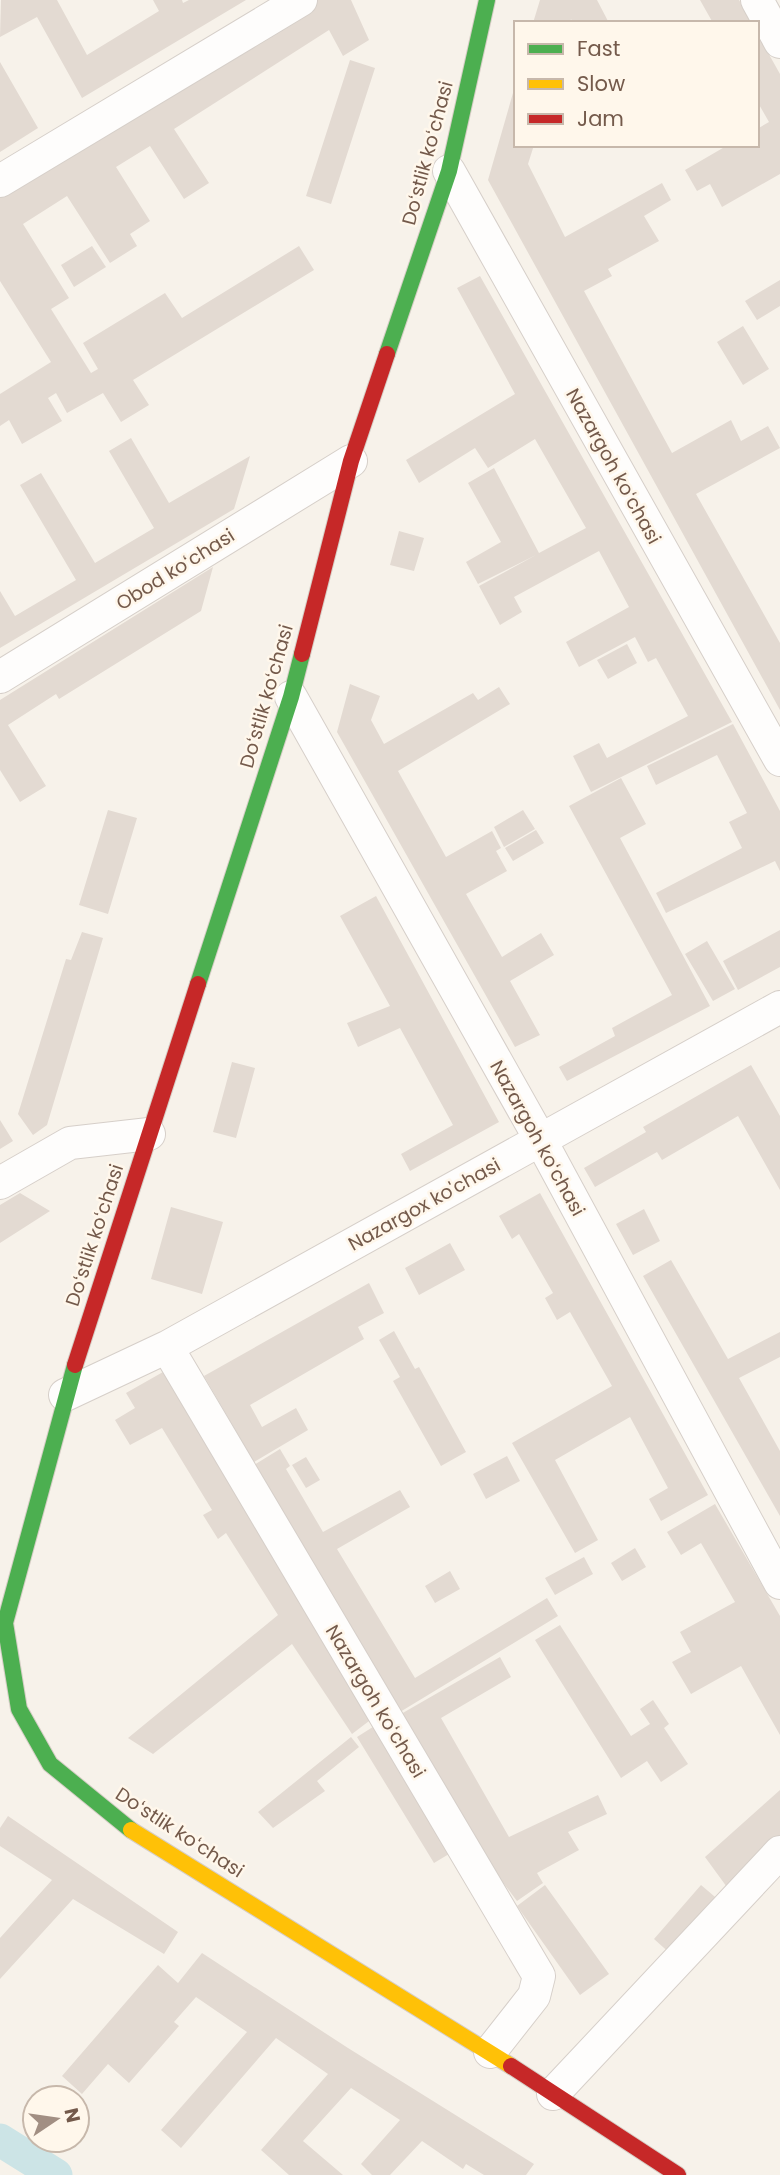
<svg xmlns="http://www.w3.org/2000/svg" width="780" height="2175" viewBox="0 0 780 2175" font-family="Poppins,sans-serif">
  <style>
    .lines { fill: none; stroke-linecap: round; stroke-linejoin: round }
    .canal { stroke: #cce4e6; stroke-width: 33 }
    .building { fill: #e3dad2 }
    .street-casing { stroke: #d6cfc9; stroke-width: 34 }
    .fast-casing { stroke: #d6cec6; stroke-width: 18 }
    .slow-casing { stroke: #d6cec6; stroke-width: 18 }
    .jam-casing { stroke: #d6cec6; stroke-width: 18 }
    .street { stroke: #fefdfc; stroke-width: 32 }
    .fast { stroke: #4caf50; stroke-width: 16 }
    .slow { stroke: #ffc107; stroke-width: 16 }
    .jam { stroke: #c62828; stroke-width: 16 }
    .labels { text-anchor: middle; stroke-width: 5; stroke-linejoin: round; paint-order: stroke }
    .street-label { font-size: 19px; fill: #745a4b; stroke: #fff7eb }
  </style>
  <rect width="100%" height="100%" fill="#f7f2ea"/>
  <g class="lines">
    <path class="canal" d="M0,2140L56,2175"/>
  </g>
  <path class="building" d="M1,0H57L87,55L159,11L153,0H182L183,3L189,0H246L82,98L37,17L0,37Z
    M318,0H351L369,40L343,56L329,30L174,129L209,183L184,199L150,146L116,167L150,221L130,234L137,246L110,263L67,196L23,224L69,298L51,309L91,373L98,369L83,343L165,293L182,318L299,246L314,270L133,380L149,405L121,422L103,393L67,413L56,393L48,398L62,421L22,444L9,420L0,426V394L51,362L0,281V198Z
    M540,0H597L609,23H573L571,19L570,23H533Z
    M700,0H739L752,23H713Z
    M757,33L780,74V174L722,207L710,184L697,191L685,170L728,145H757V129L769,122L757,101Z
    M350,60L375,68L331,204L306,196Z
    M0,62L38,128L0,152Z
    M515,86L516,145H534L528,164L565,237L662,183L671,200L644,216L659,241L608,269L612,276L584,291L672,453L731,420L741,441L768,426L780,448L696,494L780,643V710L488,180Z
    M92,246L106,267L74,287L61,265Z
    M480,276L732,722L591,792L573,756L599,743L607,758L688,716L656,658L648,662L635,637L579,667L566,642L629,607L599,551L514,597L522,612L500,625L479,586L536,555L478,584L466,562L501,542L468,483L494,468L539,553L586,528L535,439L488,468L475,448L419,483L406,460L515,394L457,288Z
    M780,280V306L757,320L745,301Z
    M743,326L769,369L743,385L717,342Z
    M131,438L169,503L250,456L234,509L0,648V591L15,616L76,580L20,485L41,473L95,563L154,528L109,451Z
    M399,531L424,538L414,571L390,565Z
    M213,567L201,611L59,699L56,694L8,725L46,786L20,802L0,770V700Z
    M627,644L637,663L608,679L597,660Z
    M350,684L380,696L371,720L384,744L473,693L478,700L499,687L510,704L398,771L446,857L492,831L501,848L496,851L507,871L466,894L502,957L541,933L554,955L510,981L540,1035L515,1047L337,732Z
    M733,724L780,811V871L775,861L666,913L656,893L742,848L729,822L747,813L717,755L656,785L647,766Z
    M621,778L646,824L620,838L710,1006L567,1081L559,1067L615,1036L612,1028L672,995L569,806Z
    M108,810L137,818L108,914L79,905Z
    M523,810L535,829L504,847L494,827Z
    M536,830L544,843L513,861L505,848Z
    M376,896L499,1122L410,1171L401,1154L453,1125L400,1028L358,1047L347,1023L390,1006L340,916Z
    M780,930V967L738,990L723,961Z
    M82,932L103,938L47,1125L33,1135L18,1114L66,959L71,960Z
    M707,941L735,989L713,1001L685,954Z
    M232,1062L255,1068L236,1138L213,1132Z
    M751,1065L780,1116V1190L738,1116L662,1160L657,1152L595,1187L584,1168L646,1132L643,1127Z
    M0,1120L13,1141L0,1149Z
    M20,1193L50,1211L0,1243V1205Z
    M540,1193L708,1495L661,1521L649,1499L668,1488L630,1417L555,1460L598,1540L575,1553L512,1443L612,1386L570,1312L557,1320L545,1298L553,1293L519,1234L512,1239L499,1216Z
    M171,1207L223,1222L202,1294L151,1279Z
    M644,1209L660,1241L633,1255L616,1224Z
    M450,1243L465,1270L419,1295L405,1268Z
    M671,1260L728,1359L780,1332V1357L739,1378L780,1451V1516L643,1276Z
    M369,1283L384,1313L358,1327L364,1339L250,1405L262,1427L296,1408L308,1430L254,1462L204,1376Z
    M394,1331L415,1369L419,1367L466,1452L441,1466L393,1381L400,1377L379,1340Z
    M163,1372L172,1388L175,1386L305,1599L299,1603L373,1718L352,1734L292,1644L153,1754L128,1738L278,1615L226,1533L218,1539L203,1515L212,1510L162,1428L130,1445L115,1420L135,1408L126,1393Z
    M280,1449L290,1466L286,1469L323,1532L400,1490L410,1507L337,1549L415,1678L547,1598L558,1616L400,1712L254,1465Z
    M507,1456L520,1481L486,1499L473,1474Z
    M306,1457L320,1480L306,1488L292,1465Z
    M715,1504L780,1616V1735L741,1666L691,1694L672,1662L691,1652L680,1632L735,1602L701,1543L681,1555L667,1532Z
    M635,1548L646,1567L622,1581L611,1563Z
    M584,1557L593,1574L555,1595L545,1578Z
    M450,1571L460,1589L435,1603L425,1586Z
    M560,1625L631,1736L650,1724L640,1709L653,1700L669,1724L664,1728L688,1764L661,1782L647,1761L621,1778L535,1640Z
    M500,1657L511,1677L441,1718L509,1837L598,1795L607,1814L568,1832L579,1850L537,1873L543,1883L517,1901L492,1868L401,1714Z
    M376,1725L454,1851L434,1863L357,1737Z
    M351,1737L359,1747L317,1781L325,1791L273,1828L258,1812Z
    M780,1790V1843L732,1894L705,1857Z
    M8,1816L178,1932L164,1954L73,1899L0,1979V1938L52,1880L0,1846V1828Z
    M545,1885L609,1974L580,1995L517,1906Z
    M701,1885L721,1902L673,1956L654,1939Z
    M202,1953L348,2048L534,2164L526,2175H484L466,2164L463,2169L422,2141L390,2175H372L361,2164L400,2120L351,2088L303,2141L343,2175H289L261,2150L328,2074L276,2038L181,2148L161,2130L247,2032L196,1997L174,2022L179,2026L129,2083L108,2064L82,2094L62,2076L158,1965L178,1983Z"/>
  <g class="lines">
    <g class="street-casing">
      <path id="street" d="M757,0L780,42
        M449,171L780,760
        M0,181L301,0
        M0,677L351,461
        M291,697L540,1139L780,1583
        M0,1183L70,1143L149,1134
        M167,1347L539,1976L534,1996L490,2052
        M65,1395L167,1347L780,1007
        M553,2094L780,1852"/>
    </g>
    <g class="fast-casing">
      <path id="fast" d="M387,354L449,171L487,0
        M198,984L291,697L302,654
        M75,1365L5,1623L19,1709L50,1764L131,1830"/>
    </g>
    <g class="slow-casing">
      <path id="slow" d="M131,1830L511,2066"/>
    </g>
    <g class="jam-casing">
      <path id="jam" d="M302,654L351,461L387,354
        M75,1365L198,984
        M511,2066L678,2175"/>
    </g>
    <use href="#street" class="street"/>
    <use href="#fast" class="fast"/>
    <use href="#slow" class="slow"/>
    <use href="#jam" class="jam"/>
  </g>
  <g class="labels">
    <g class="street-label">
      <text transform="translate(427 153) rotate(-75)" y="7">Doʻstlik koʻchasi</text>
      <text transform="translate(614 466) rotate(61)" y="7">Nazargoh koʻchasi</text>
      <text transform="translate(175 569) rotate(-32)" y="7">Obod koʻchasi</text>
      <text transform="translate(266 696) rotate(-74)" y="7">Doʻstlik koʻchasi</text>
      <text transform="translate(538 1138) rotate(61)" y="7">Nazargoh koʻchasi</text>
      <text transform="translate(424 1204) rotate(-29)" y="7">Nazargox ko'chasi</text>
      <text transform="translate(94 1235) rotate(-72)" y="7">Doʻstlik koʻchasi</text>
      <text transform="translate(376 1701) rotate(59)" y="7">Nazargoh koʻchasi</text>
      <text transform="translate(180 1832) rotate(33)" y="7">Doʻstlik koʻchasi</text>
    </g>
  </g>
  <rect x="514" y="21" width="245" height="126" fill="#fff7eb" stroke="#c7b8ab" stroke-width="2"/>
  <rect x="528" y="44" width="35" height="10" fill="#4caf50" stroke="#c7b8ab" stroke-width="2"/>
  <text x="577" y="56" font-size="21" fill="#745a4b">Fast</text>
  <rect x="528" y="79" width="35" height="10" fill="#ffc107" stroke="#c7b8ab" stroke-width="2"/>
  <text x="577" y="91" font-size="21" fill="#745a4b">Slow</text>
  <rect x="528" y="114" width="35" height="10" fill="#c62828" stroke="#c7b8ab" stroke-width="2"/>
  <text x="577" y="126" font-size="21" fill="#745a4b">Jam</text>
  <g transform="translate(56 2119) rotate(77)"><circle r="33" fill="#fff7eb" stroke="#c7b8ab" stroke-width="2"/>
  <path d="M0-5L12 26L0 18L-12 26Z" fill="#a28f83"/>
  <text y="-10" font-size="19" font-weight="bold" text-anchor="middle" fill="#745a4b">N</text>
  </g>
</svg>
